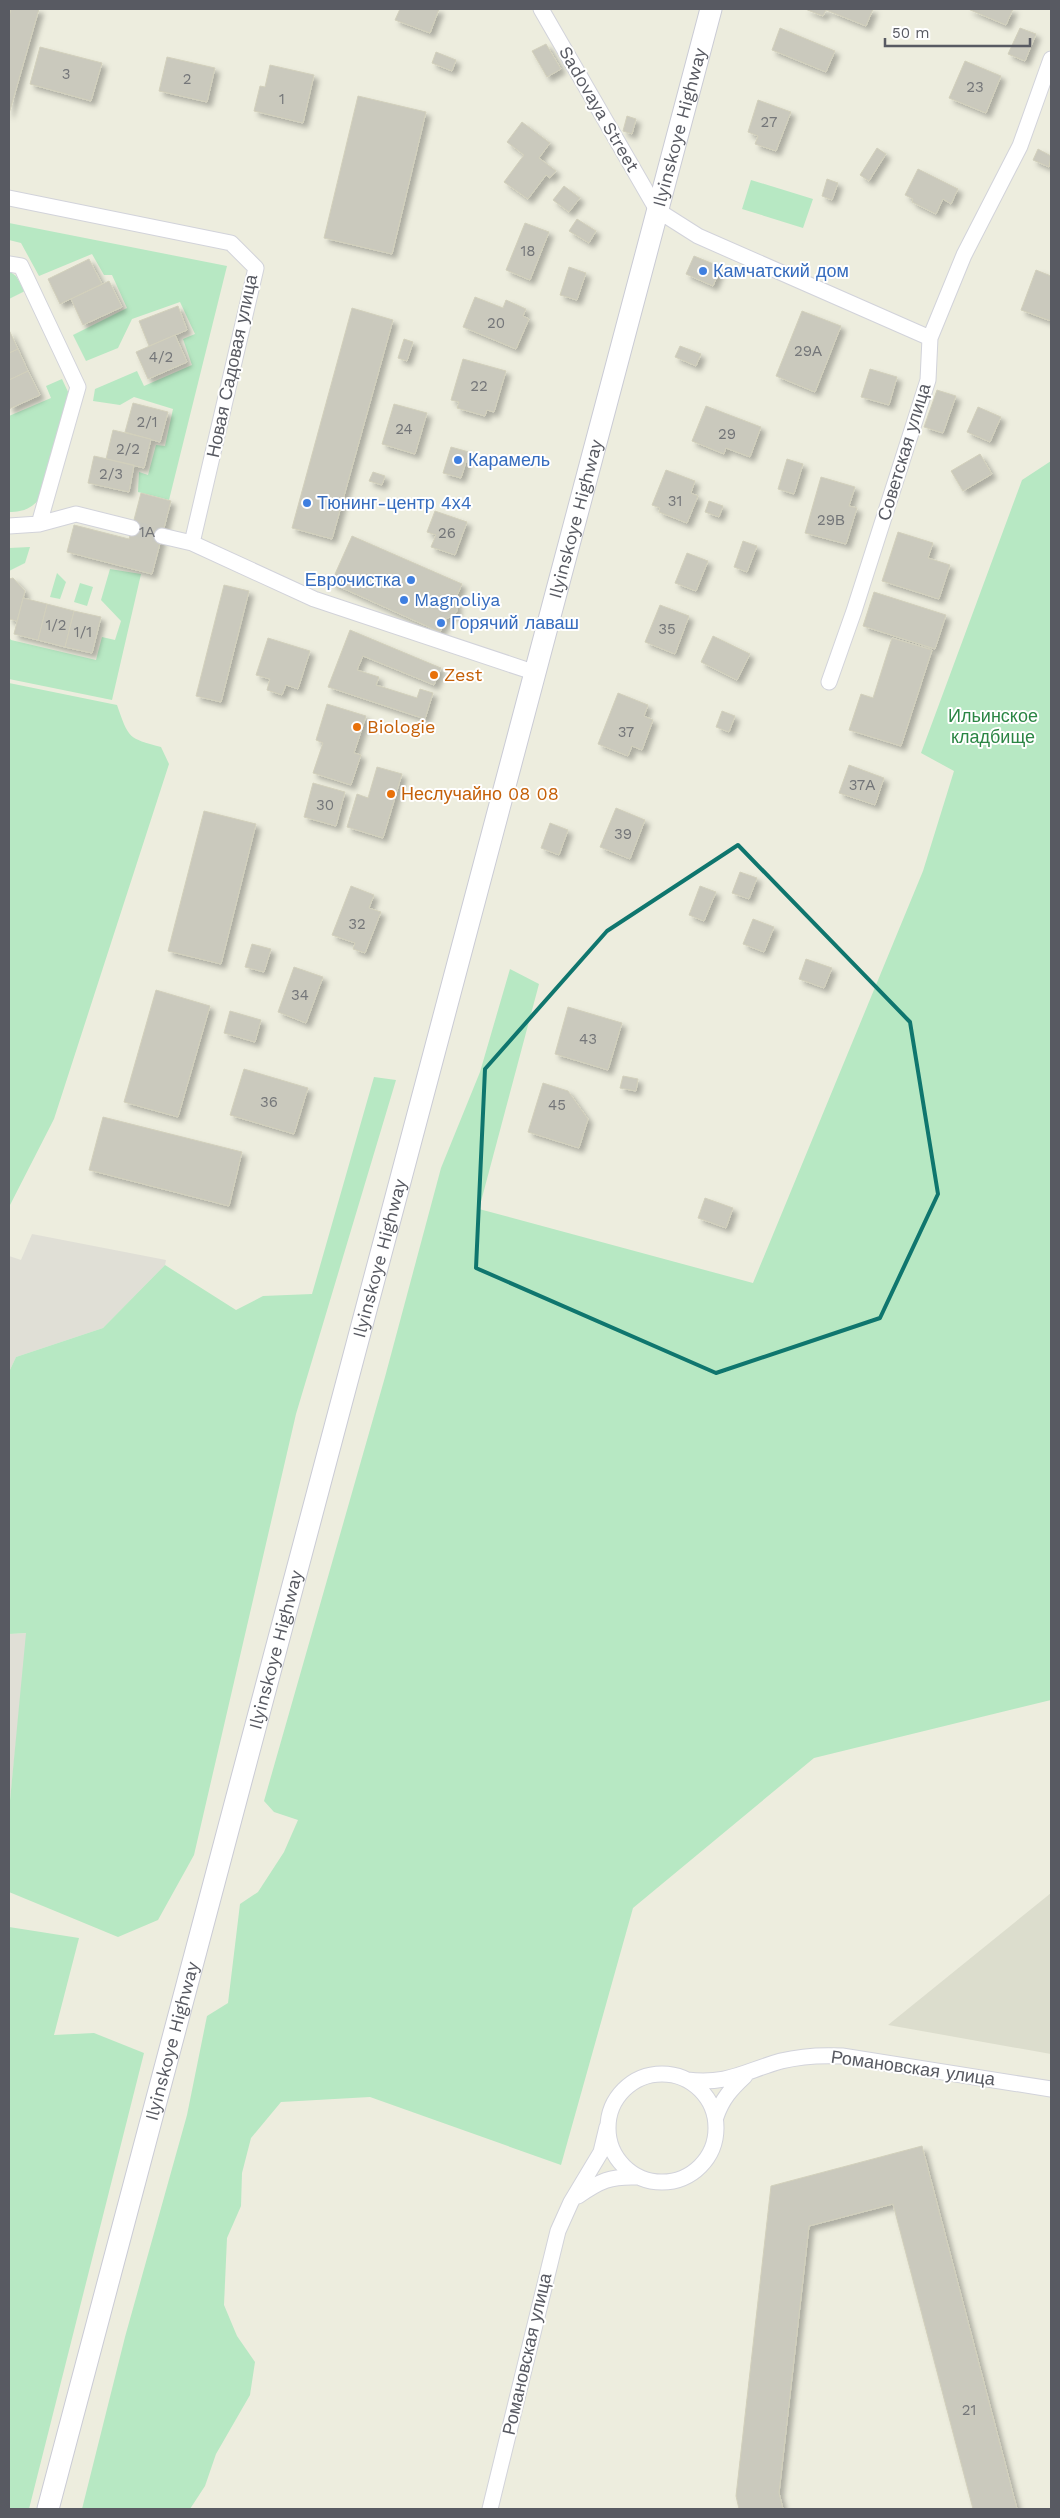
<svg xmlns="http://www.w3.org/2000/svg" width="1060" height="2518" viewBox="0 0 1060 2518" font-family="'Work Sans',sans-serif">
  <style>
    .industrial { fill: #e0dfd6 }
    .education { fill: #dcddcd }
    .green { fill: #b7e8c3 }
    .building { fill: #cac9bd; stroke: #d2d0bc; filter: url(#shadow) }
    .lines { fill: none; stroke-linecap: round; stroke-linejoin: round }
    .minor-tunnel { stroke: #c8c8bf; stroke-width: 15; stroke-dasharray: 15 8; stroke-linecap: butt }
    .minor-casing { stroke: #d2d3da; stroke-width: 17 }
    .secondary-casing { stroke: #cacbd5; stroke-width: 23 }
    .minor { stroke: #fff; stroke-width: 15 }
    .secondary { stroke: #fff; stroke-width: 21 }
    .marked { fill: none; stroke: #0f766e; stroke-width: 4; stroke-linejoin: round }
    .shop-dot { fill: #3f7fe0; stroke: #fff; stroke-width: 2 }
    .food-dot { fill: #e8710a; stroke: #fff; stroke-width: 2 }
    .labels { text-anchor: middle; stroke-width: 4; stroke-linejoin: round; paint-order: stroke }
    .number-label { font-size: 15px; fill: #747679 }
    .street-label { font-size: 18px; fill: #585a62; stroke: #fff }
    .shop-label { font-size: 18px; fill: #366cbe; stroke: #fff; text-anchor: start }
    .food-label { font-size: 18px; fill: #c56008; stroke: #fff; text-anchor: start }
    .park-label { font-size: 18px; fill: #2b8644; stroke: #fff }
  </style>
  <defs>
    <filter id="shadow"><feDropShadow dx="4.5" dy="4.5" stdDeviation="2.5" flood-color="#0004"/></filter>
  </defs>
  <rect width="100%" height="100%" fill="#ededde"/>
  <path class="industrial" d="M32,1234L166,1260L165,1265L103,1328L16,1357L9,1372V1256L21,1260Z
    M27,1633L9,1811V1634Z"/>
  <path class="education" d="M1051,1893V2054L888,2025Z"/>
  <path class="green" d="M751,180L813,199L803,228L742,209Z
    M9,223L227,266L169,500L138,492L139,472L148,475L156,445L165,446L173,409L134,397L120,405L93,401L95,389L137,371L144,386L192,365L183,339L195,334L180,302L132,319L118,348L86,361L73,335L127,308L112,275H104L92,254L39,276L21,243L9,240Z
    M9,271L16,276L25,291L9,299Z
    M62,379L69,394L41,498C30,509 23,512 9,512V416L51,398L46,386Z
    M1051,461V1700L814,1758L633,1908L561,2165L370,2097L281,2102L251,2138L242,2173L241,2206L227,2238L224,2305L237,2336L255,2362L250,2395L216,2454L205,2486L190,2509H82L125,2337L187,2115L207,2016L228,2003L240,1904L258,1892L284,1852L298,1820L274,1812L264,1801L385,1377L441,1168L480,1072L510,969L539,984L479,1209L753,1283L923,871L954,771L921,753L1022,480Z
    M30,547L25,563L9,571V548Z
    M110,569L141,574L112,700L9,679V637L11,640L96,660L102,637L115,640L121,621L101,600Z
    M57,573L66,582L60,599L50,597Z
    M80,583L93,587L87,606L74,602Z
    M9,683L117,705C129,739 128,738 161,747L169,764L54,1119L9,1207Z
    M374,1077L396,1080L296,1414L194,1855L158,1920L118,1937L9,1892V1811L26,1633L9,1634V1372L16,1357L103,1328L165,1265L236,1310L263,1296L312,1294Z
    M9,1927L79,1938L54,2035L94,2033L144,2053L29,2509H9Z"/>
  <path class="building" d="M11,9H39L9,114V17Z
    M400,9H439L430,33L395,20Z
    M805,9H873L866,26L826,10L823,16Z
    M968,9H1013L1006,25Z
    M780,28L835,51L826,72L772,50Z
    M1020,28L1036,34L1025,61L1008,54Z
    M546,44L561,69L547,77L532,51Z
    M40,47L102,63L91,101L30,84Z
    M436,52L456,60L452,71L432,63Z
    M167,57L215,68L207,102L159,91Z
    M965,61L1001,76L986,113L949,98Z
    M270,65L314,75L303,123L254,111L260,86L265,87Z
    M358,96L426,112L392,254L324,238Z
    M758,100L791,112L776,151L755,144L758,136L748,132Z
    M627,116L636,119L632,134L623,131Z
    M522,122L550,143L539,158L556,171L550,178L546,175L528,199L504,182L524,155L507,142Z
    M877,148L886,154L869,181L860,175Z
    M1038,149L1051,156L1049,167L1033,160Z
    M918,169L958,189L951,204L943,199L936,214L912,202L913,199L905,195Z
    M827,179L838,183L832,200L822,196Z
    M564,186L580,198L569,212L553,200Z
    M577,219L596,231L589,243L569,231Z
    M525,223L549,232L530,280L506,270Z
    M694,256L721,267L713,286L686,274Z
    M89,259L102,284L60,304L48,279Z
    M569,267L586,273L577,300L560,295Z
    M1036,270L1051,276V321L1021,310Z
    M109,281L122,307L83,325L71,299Z
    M475,297L503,308L506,300L526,309L523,316L529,319L516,349L463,327Z
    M178,306L187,330L149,346L139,321Z
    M352,308L393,320L332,539L292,528Z
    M802,311L841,326L815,392L776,376Z
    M9,330L18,349L9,353Z
    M175,335L187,362L148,379L136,352Z
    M404,339L413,342L407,361L398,358Z
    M680,346L701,354L696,366L675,357Z
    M18,349L28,371L9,380V353Z
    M463,359L506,371L494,412L487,410L485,416L457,408L459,402L451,400Z
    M870,369L897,377L889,405L861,397Z
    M28,371L40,395L9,409V380Z
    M937,390L956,396L943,433L924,427Z
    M133,403L168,412L160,442L125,432Z
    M394,404L427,413L415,454L382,444Z
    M706,406L761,427L750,457L726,448L724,454L692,441Z
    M978,407L1001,417L990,442L967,432Z
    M113,430L151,439L144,468L106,459Z
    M451,447L469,452L461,478L443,473Z
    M980,454L992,474L963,491L951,471Z
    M94,456L134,465L129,492L88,483Z
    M787,459L803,464L794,494L778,489Z
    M666,470L695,481L691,493L698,496L687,523L659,512L660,508L652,505Z
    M373,472L385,476L382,485L369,481Z
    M821,477L855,487L849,506L857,508L846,544L805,533Z
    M141,493L171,501L152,574L67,552L74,525L129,539Z
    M709,501L723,506L719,517L705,512Z
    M435,511L467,522L455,555L431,547L436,535L427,532Z
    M898,532L933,543L928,558L950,565L939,599L882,581Z
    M352,536L462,584L456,598L457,611L452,617L447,618L440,632L331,583Z
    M743,541L757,546L747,572L734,567Z
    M687,553L708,561L696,591L675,583Z
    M13,578L25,591L17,621L9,619V579Z
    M224,585L249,591L221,702L196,696Z
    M874,592L946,615L935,649L863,626Z
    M23,598L47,604L38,640L14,634Z
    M47,604L74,611L65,647L38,640Z
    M660,605L689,616L675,654L645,642Z
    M74,611L101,617L92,653L65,647Z
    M350,630L441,668L434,685L363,656L357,670L379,677L376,685L417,698L420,689L433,693L425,719L328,687Z
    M713,636L750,654L737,680L701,662Z
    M268,638L310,651L298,689L286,685L282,695L267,690L270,679L256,675Z
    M892,638L932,650L901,746L849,730L861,694L873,698Z
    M618,693L648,705L644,716L653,720L642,750L632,746L628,756L598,744Z
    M327,704L366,716L354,753L361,755L351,785L313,773L323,743L316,740Z
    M722,711L735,716L729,732L716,727Z
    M849,765L884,778L875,805L839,793Z
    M377,767L402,774L383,838L347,827L357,794L368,798Z
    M313,783L345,792L336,826L304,817Z
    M616,808L645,820L630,859L600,847Z
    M204,811L256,824L221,964L168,951Z
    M550,823L568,830L559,855L541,848Z
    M740,872L757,878L749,899L732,893Z
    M351,886L374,895L369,908L381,912L365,953L353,949L355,943L332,935Z
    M700,886L716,892L704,921L689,915Z
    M753,919L774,927L764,952L743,944Z
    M252,944L271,949L264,972L245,967Z
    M806,959L832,968L824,988L799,979Z
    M294,967L323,977L306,1023L278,1012Z
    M156,990L210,1006L178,1117L124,1102Z
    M568,1007L622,1023L608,1070L555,1054Z
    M230,1011L261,1020L255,1042L224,1033Z
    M244,1069L308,1088L294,1134L230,1115Z
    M623,1076L638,1079L636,1091L620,1088Z
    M543,1083L568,1091L588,1119L579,1148L528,1132Z
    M103,1117L242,1152L229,1206L89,1170Z
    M705,1198L733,1208L726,1228L698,1218Z
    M922,2146L1017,2509H973L893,2204L809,2226L779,2493L783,2509H739L736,2496L771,2186Z"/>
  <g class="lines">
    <path class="minor-tunnel" d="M132,528L162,536"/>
    <g class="minor-casing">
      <path id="minor" d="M541,9L657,210L698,236L930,338
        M9,198L231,243L256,268L192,543
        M9,264L21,266L78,387L39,524
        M9,526L39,524L76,514L132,528
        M162,536L192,543L314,599L536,673
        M829,682L854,611L928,380L930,338L964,255L1020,146L1051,59
        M608 2128a54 54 0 1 1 108 0a54 54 0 1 1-108 0Z
        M687,2080C728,2085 745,2071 781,2061C801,2056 822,2055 842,2056L1051,2089
        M716,2117C722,2099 731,2089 745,2076
        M578,2196C600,2181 610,2176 637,2177
        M490,2509L558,2231L571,2202L601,2152L607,2127"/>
    </g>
    <g class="secondary-casing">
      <g id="secondary">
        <path id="s1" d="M48,2509L711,9"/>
      </g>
    </g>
    <use href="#minor" class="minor"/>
    <use href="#secondary" class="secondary"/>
  </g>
  <path class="marked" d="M738,845L910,1022L938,1194L880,1318L716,1373L476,1268L485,1069L607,931Z"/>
  <g class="shop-dot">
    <circle cx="703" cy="271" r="5"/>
    <circle cx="458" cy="460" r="5"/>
    <circle cx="307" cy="503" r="5"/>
    <circle cx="411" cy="580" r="5"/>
    <circle cx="404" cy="600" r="5"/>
    <circle cx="441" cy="623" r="5"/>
  </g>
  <g class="food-dot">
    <circle cx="434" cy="675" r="5"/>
    <circle cx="357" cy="727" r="5"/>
    <circle cx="391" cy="794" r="5"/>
  </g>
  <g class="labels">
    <g class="number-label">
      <text x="66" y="79">3</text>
      <text x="187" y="84">2</text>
      <text x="975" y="92">23</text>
      <text x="282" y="104">1</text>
      <text x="769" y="127">27</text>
      <text x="528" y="256">18</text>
      <text x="496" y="328">20</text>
      <text x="808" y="356">29А</text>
      <text x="161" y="362">4/2</text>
      <text x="479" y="391">22</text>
      <text x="147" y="427">2/1</text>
      <text x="404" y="434">24</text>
      <text x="727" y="439">29</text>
      <text x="128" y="454">2/2</text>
      <text x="111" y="479">2/3</text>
      <text x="675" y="506">31</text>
      <text x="831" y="525">29В</text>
      <text x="147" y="537">1А</text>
      <text x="447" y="538">26</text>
      <text x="56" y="630">1/2</text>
      <text x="667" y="634">35</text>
      <text x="83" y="637">1/1</text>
      <text x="626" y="737">37</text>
      <text x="862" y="790">37А</text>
      <text x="325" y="810">30</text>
      <text x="623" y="839">39</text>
      <text x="357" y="929">32</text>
      <text x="300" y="1000">34</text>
      <text x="588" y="1044">43</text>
      <text x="269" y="1107">36</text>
      <text x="557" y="1110">45</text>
      <text x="969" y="2415">21</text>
    </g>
    <g class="street-label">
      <text transform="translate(599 109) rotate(60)" y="6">Sadovaya Street</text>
      <text dy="6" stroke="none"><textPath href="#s1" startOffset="2464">Ilyinskoye Highway</textPath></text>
      <text transform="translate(232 366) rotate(-78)" y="6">Новая Садовая улица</text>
      <text transform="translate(904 452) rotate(-73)" y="6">Советская улица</text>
      <text dy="6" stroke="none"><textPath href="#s1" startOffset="2059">Ilyinskoye Highway</textPath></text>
      <text dy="6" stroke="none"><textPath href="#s1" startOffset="1294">Ilyinskoye Highway</textPath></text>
      <text dy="6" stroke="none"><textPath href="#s1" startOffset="889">Ilyinskoye Highway</textPath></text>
      <text dy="6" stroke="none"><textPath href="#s1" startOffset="484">Ilyinskoye Highway</textPath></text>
      <text transform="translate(913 2068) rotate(8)" y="6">Романовская улица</text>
      <text transform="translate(527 2354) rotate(-77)" y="6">Романовская улица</text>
    </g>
    <g class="shop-label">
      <text x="713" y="277">Камчатский дом</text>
      <text x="468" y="466">Карамель</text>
      <text x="317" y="509">Тюнинг-центр 4х4</text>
      <text x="401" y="586" text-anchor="end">Еврочистка</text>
      <text x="414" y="606">Magnoliya</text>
      <text x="451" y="629">Горячий лаваш</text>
    </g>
    <g class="food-label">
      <text x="444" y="681">Zest</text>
      <text x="367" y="733">Biologie</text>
      <text x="401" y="800">Неслучайно 08 08</text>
    </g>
    <g class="park-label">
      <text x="993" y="722">Ильинское<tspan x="993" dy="21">кладбище</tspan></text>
    </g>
  </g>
  <rect width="1060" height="2518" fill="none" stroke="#585a62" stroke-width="20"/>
  <path d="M885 38v8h145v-8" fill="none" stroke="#585a62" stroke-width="2.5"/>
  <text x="892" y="38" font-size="15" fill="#585a62" stroke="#ffffff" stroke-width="4" paint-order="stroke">50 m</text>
</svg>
